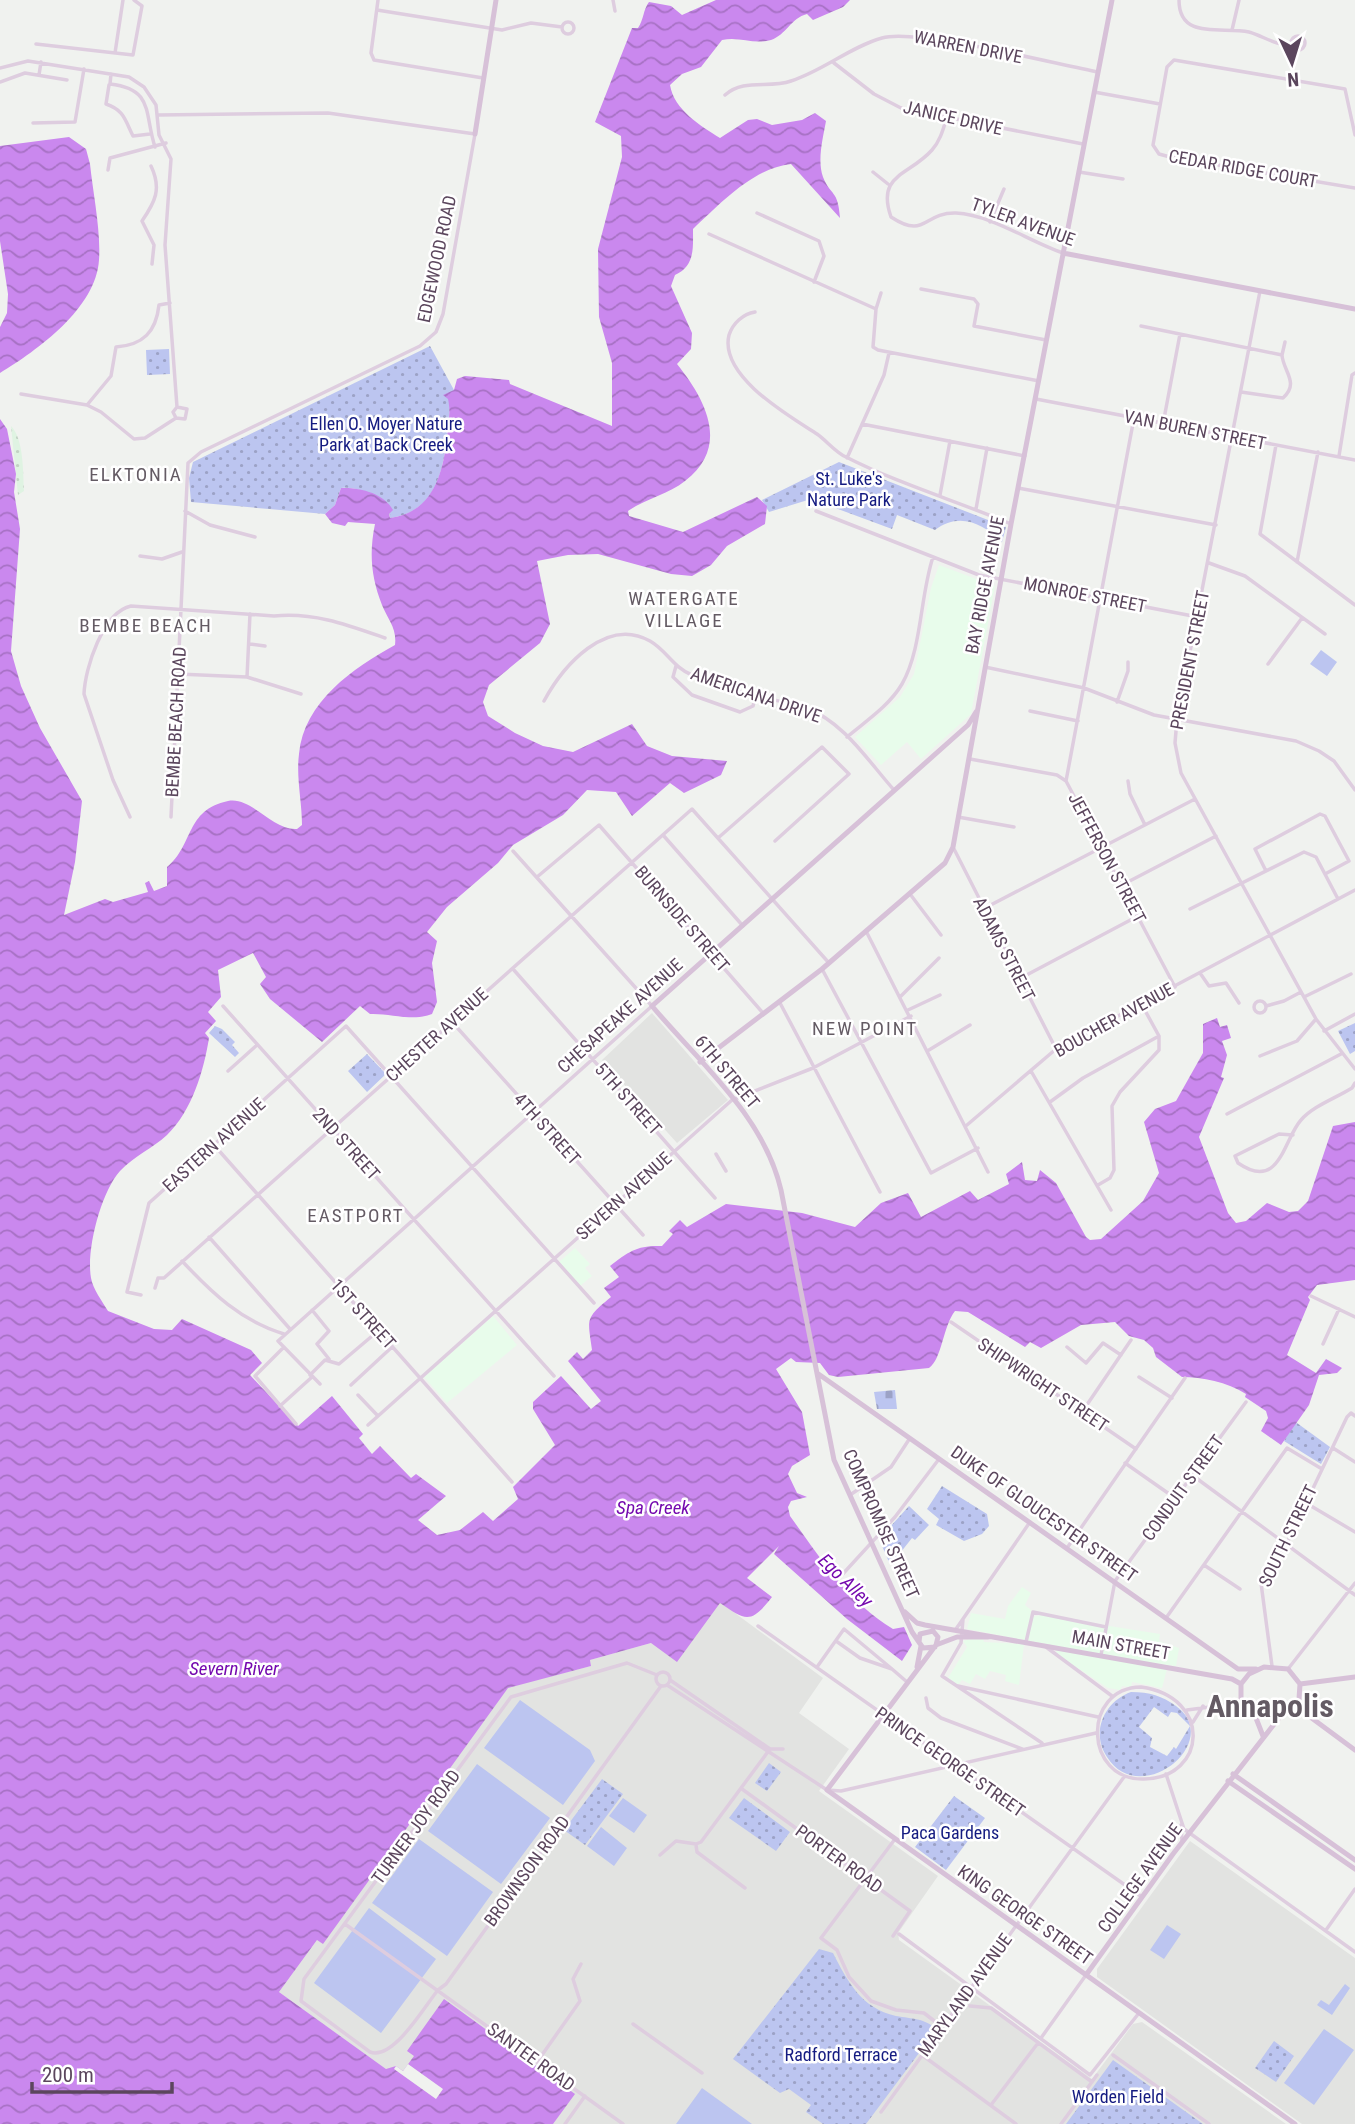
<svg xmlns="http://www.w3.org/2000/svg" width="1355" height="2124" viewBox="0 0 1355 2124" font-family="'Roboto Condensed',sans-serif">
  <style>
    .commercial { fill: #e8fceb }
    .education { fill: #e2e3e1 }
    .green { fill: #bcc5f0 }
    .sand { fill: url(#sand-dots) }
    .cemetery { fill: url(#cemetery-stones) }
    .park { fill: url(#park-dots); fill-rule: evenodd }
    .water { fill: url(#water-waves) }
    .pier { fill: #f0f2ef }
    .lines { fill: none; stroke-linecap: round; stroke-linejoin: round }
    .street { stroke: #decddf; stroke-width: 3.5 }
    .secondary { stroke: #d7c1d8; stroke-width: 5 }
    .labels { text-anchor: middle; stroke-width: 5; stroke-linejoin: round; paint-order: stroke }
    .street-label { font-size: 18px; fill: #5b465d; stroke: #fff }
    .park-label { font-size: 18px; fill: #141b81; stroke: #fff }
    .neighbourhood-label { font-size: 19px; letter-spacing: 2px; fill: #645b64; stroke: #fff }
    .water-label { font-size: 19px; font-style: italic; fill: #7408ae; stroke: #fff }
    .town-label { font-size: 32px; font-weight: bold; fill: #645b64; stroke: #fff }
  </style>
  <defs>
    <pattern id="sand-dots" width="8" height="8" patternUnits="userSpaceOnUse" patternTransform="scale(1.75)"><rect width="8" height="8" fill="#dff3e2"/><path d="M2 2h.1M6 6h.1" fill="none" stroke="#c2d2c4" stroke-width="1.8" stroke-linecap="round"/></pattern>
    <pattern id="cemetery-stones" width="16" height="16" patternUnits="userSpaceOnUse" patternTransform="scale(1.75)"><rect width="16" height="16" fill="#bcc5f0"/><path d="M2 7V4a2 2 0 0 1 4 0v3zM10 15v-3a2 2 0 0 1 4 0v3z" fill="#9ca2c6"/></pattern>
    <pattern id="park-dots" width="8" height="8" patternUnits="userSpaceOnUse" patternTransform="scale(1.75)"><rect width="8" height="8" fill="#bcc5f0"/><path d="M2 2h.1M6 6h.1" fill="none" stroke="#9ca2c6" stroke-width="1.8" stroke-linecap="round"/></pattern>
    <pattern id="water-waves" width="16" height="10" patternUnits="userSpaceOnUse" patternTransform="scale(1.75)"><rect width="16" height="10" fill="#ca88ee"/><path d="M0 5q4-4 8 0t8 0" fill="none" stroke="#a771c4"/></pattern>
  </defs>
  <rect width="100%" height="100%" fill="#f0f2ef"/>
  <path class="commercial" d="M939,565L995,586L971,714L921,759L907,742L881,765L855,737L900,697L914,674L931,588Z
    M575,1248L590,1264L585,1268L592,1276L580,1286L559,1262Z
    M493,1316L517,1345L447,1403L424,1377Z
    M1022,1587L1031,1593L1025,1605L1031,1610L1030,1618L1040,1615L1160,1634L1159,1641L1179,1648L1176,1666L1168,1665L1162,1688L1132,1682L1131,1687L1122,1686L1120,1690L1108,1688L1056,1654L1057,1646L967,1629L971,1613L1005,1619L1008,1606Z
    M973,1638L983,1639L984,1642L1024,1644L1019,1685L1005,1681L1006,1675L990,1671L985,1679L976,1674L970,1684L962,1680L958,1685L948,1678L967,1647L963,1641Z"/>
  <path class="education" d="M652,1013L728,1100L677,1143L602,1060Z
    M720,1602L823,1678L799,1713L849,1749L819,1791L938,1876L898,1933L899,1940L1092,2079L1133,2024L1142,2022L1286,2124H462L279,1992L317,1940L323,1943L508,1687L591,1666L590,1660L651,1643Z
    M1190,1841L1355,1958V2124H1302L1097,1977V1969Z"/>
  <path class="green" d="M1321,650L1337,662L1327,676L1310,664Z
    M520,1700L590,1750L595,1761L563,1805L484,1748Z
    M477,1764L550,1818L501,1884L428,1831Z
    M623,1798L647,1815L634,1833L609,1816Z
    M601,1827L627,1848L614,1866L587,1846Z
    M419,1839L493,1892L447,1956L372,1903Z
    M369,1908L436,1959L381,2033L314,1983Z
    M1167,1925L1181,1934L1164,1959L1150,1950Z
    M1345,1984L1350,1988L1332,2015L1317,2005L1321,2000L1329,2005Z
    M1324,2029L1354,2050L1314,2105L1284,2083Z
    M702,2088L752,2124H676Z"/>
  <path class="sand" d="M11,426C24,439 23,473 24,491L18,495Z"/>
  <path class="cemetery" d="M895,1390L897,1409H877L874,1392Z"/>
  <path class="park" d="M430,346L454,390C448,400 450,404 449,415C445,457 443,511 390,518L388,503C371,496 361,486 341,488L335,505L325,514L191,502L189,478L193,462Z
    M169,349L170,374L147,375L146,350Z
    M839,462L1006,527L1002,542C982,523 959,512 935,530L897,515L892,529L811,499L769,512L762,500Z
    M1355,1023V1051L1350,1054L1338,1031Z
    M215,1026L222,1029L235,1042L232,1045L239,1053L235,1057L209,1033Z
    M367,1054L386,1074L367,1092L348,1071Z
    M1297,1423L1330,1447L1321,1464L1284,1441L1292,1426Z
    M942,1486L987,1514L989,1526L982,1534L964,1541L936,1525L939,1519L927,1509Z
    M909,1506L929,1525L915,1540L912,1538L893,1562H889L879,1539Z
    M1131,1692C1150,1692 1162,1696 1176,1706C1225,1741 1140,1810 1107,1757C1090,1732 1105,1701 1131,1692ZM1154,1707L1168,1717L1171,1712L1177,1713L1190,1726L1176,1749L1174,1747L1167,1756L1150,1747L1152,1738L1139,1727Z
    M769,1763L781,1772L767,1791L755,1783Z
    M602,1779L623,1794L585,1845L564,1830Z
    M954,1796L985,1818L946,1870L915,1847Z
    M744,1798L790,1832L776,1851L729,1818Z
    M819,1949L833,1953C848,1982 861,2008 896,2016C913,2019 923,2018 937,2029L866,2124H823L806,2112L811,2105L789,2089L780,2093L733,2059Z
    M1274,2041L1294,2056L1276,2082L1255,2068Z
    M1113,2060L1203,2124H1066Z"/>
  <path class="water" d="M716,0H850L843,7L813,20L807,14C791,18 786,35 771,40C753,45 740,36 722,40L701,67L682,74L670,85C674,110 701,126 720,138L748,120L757,119L772,125L802,120L815,113L826,121C823,138 817,160 823,177C831,197 838,189 840,218L791,164C753,168 720,204 693,229C693,248 695,266 675,275L671,286L692,333L691,349L677,364C705,399 731,446 685,481C669,494 645,499 628,511L629,516L683,532L757,497L767,506L765,524L727,546L711,565L692,576L671,574L598,554L568,555L537,561L550,624L540,643L489,685L483,702L488,716L515,733L543,746L573,752L632,724L647,746L672,756L727,761L721,775L684,793L670,783L632,816L616,792L587,790L563,815L513,845L498,863L447,907L427,932L437,941L432,963L437,1002L432,1014C413,1022 390,1013 370,1014L360,1006L322,1042L270,999L260,984L266,977L253,953L218,970L221,997L208,1012L216,1021L205,1033L209,1038C204,1070 192,1111 167,1135C153,1148 134,1156 120,1171C101,1192 86,1250 91,1278C93,1289 102,1301 108,1311L154,1329L172,1330L182,1319L251,1350L262,1363L250,1375L298,1426L332,1396L363,1434L359,1438L372,1454L380,1446L411,1478L416,1474L446,1496L418,1520L437,1535L460,1530L483,1512L493,1521L518,1499L513,1487L555,1445L533,1409V1402L561,1376L591,1409L601,1401L568,1361L577,1352L583,1359L592,1350C588,1319 584,1319 611,1297L604,1288L619,1277L610,1266C629,1251 638,1245 662,1246L673,1234L669,1231L680,1220L687,1227L726,1204L802,1213L855,1227L881,1203L908,1193L921,1217L970,1191L978,1200L1009,1184L1006,1174L1022,1162L1025,1180L1037,1181L1040,1170L1056,1183L1086,1237L1090,1240L1101,1239L1143,1201L1159,1173L1144,1122L1155,1109L1176,1101L1203,1053V1024L1217,1018L1220,1027L1227,1025L1231,1038L1222,1041L1227,1055L1221,1077L1224,1078L1199,1137L1228,1213L1236,1223L1246,1221L1267,1203L1289,1212L1298,1211L1308,1201L1333,1126L1355,1122V1280L1317,1285L1308,1297L1310,1300L1287,1355L1316,1373L1326,1359L1342,1368L1337,1373L1319,1375L1309,1405L1281,1445L1261,1431L1268,1418L1266,1411L1245,1397L1246,1394C1227,1382 1202,1377 1182,1377L1156,1357L1153,1348L1144,1340L1129,1336L1115,1322L1081,1325L1041,1348L1030,1342L1025,1347L968,1312L955,1311C943,1326 942,1359 929,1368L838,1377L829,1375L820,1363L796,1362L791,1358L776,1369L802,1412L810,1455L792,1466L788,1474L797,1493L807,1497L791,1501L788,1507L790,1516C821,1559 848,1602 893,1629L904,1627L912,1645L902,1661L847,1619L774,1554L779,1546L747,1578L772,1597C751,1624 746,1621 720,1603L677,1662L651,1643L590,1660L591,1666L508,1688L323,1944L317,1940L279,1992L386,2069L396,2066L403,2071L414,2056L407,2051L444,1999L575,2094L553,2124H0V419L7,429L16,474L14,492L20,529L11,651L21,686L40,728L82,801L75,862L64,915L105,899L113,902L148,892L145,883L149,881L154,891L167,886V867C194,845 185,810 228,801C251,796 273,831 297,829L302,825C302,802 296,777 299,754C304,702 353,668 395,645C397,628 388,620 382,605C371,577 369,553 375,524L348,522L345,526L332,523L325,514L335,505L341,488C359,487 384,493 393,510L389,514L390,518C433,512 443,474 447,437C448,425 451,412 448,399L443,395L454,390L457,379L465,376L509,380L510,384L612,426V363L599,317L598,249L622,157L621,136L595,122L632,28H638C644,19 643,10 649,2L671,6L682,15Z
    M69,137L86,149L90,164C93,193 101,231 99,260C96,308 38,350 0,373V327L7,313L8,294L0,241V146Z"/>
  <path class="pier" d="M408,2064L443,2089L436,2099L394,2069L396,2066L403,2071Z"/>
  <g class="lines">
    <path class="street" d="M378,0L371,53L374,60L483,78
      M613,0L615,11
      M1179,0C1179,41 1223,26 1249,32C1263,36 1277,46 1291,45
      M377,10L502,30L531,23L562,27
      M562 28a6 6 0 1 1 12 0a6 6 0 1 1-12 0Z
      M1232,30L1239,0
      M1291 43a7 7 0 1 1 14 0a7 7 0 1 1-14 0Z
      M36,44L133,55L142,6L134,0
      M115,53L123,0
      M834,63L874,94L901,108L1083,144
      M0,68L28,61L129,77L144,87L156,105L159,135L171,159L165,245L177,407L173,412L176,418L185,419L187,409L177,407
      M111,74L110,84C154,89 144,113 155,147
      M39,75L41,62
      M0,82L25,73L67,80
      M109,85L106,104C124,110 125,120 133,136L150,134
      M1094,92L1160,104
      M725,95C744,78 769,89 791,81C823,71 850,47 882,38C916,28 1055,64 1098,72
      M158,115L328,113L475,134L443,314L436,332L420,346L201,452L188,463L171,817
      M946,120C943,130 940,141 932,150C909,176 876,174 891,217C926,240 923,212 956,213C992,215 1028,241 1063,253
      M33,123L75,122L84,69
      M1355,135L1345,89L1174,60L1167,67L1153,145L1159,154L1170,157L1355,188
      M151,166C162,189 155,202 142,221L154,245L152,264
      M108,170L110,158L166,143
      M873,172L888,184
      M1079,172L1123,179
      M757,213L819,241L824,256L814,282
      M990,222L1004,189
      M709,234L876,309
      M921,289L974,299L978,304L974,326L1046,340
      M1260,291L1177,719L1175,743L1181,773L1316,1019L1355,1069
      M881,293L876,309L873,347L878,350L1039,381
      M755,312C743,314 733,323 729,335C719,376 789,416 817,434C827,441 835,452 846,457C899,484 957,501 1011,524
      M1141,326L1282,355C1283,371 1300,383 1283,398L1241,392
      M1282,355L1285,342
      M21,394L87,405L101,412L134,439L145,438L176,418
      M1036,399L1355,460
      M87,405L111,376L116,347C143,345 156,332 159,305L170,303
      M862,424L1025,456
      M1163,424L1180,334
      M1276,445L1260,534L1355,605
      M1339,456L1352,375L1355,373
      M847,458L884,375L889,353
      M1018,488L1216,525
      M940,495L950,441
      M976,509L987,448
      M185,511L210,525L255,537
      M816,511L979,575L1198,617
      M140,556L162,559L182,552
      M1297,562L1318,452
      M1209,563L1245,576L1325,634
      M250,644L265,646
      M1268,664L1302,618
      M676,666L673,677L692,695L740,712L753,706L756,694
      M985,667L1084,688L1154,715L1296,741L1319,751L1334,761L1355,790
      M178,674L247,677L301,694
      M247,677L250,614
      M544,701C563,666 606,616 650,641C666,650 674,668 692,675C727,690 769,698 806,708C844,722 868,761 894,790
      M1117,702L1128,671V662
      M1030,711L1078,721
      M847,737C866,721 889,706 902,684C922,649 920,596 933,557
      M970,759L1057,775L1066,781L1175,987
      M1066,781L1134,418
      M1128,781L1130,794L1145,825
      M130,817L113,780L84,694C85,668 103,612 131,606L274,616C314,612 348,625 385,638
      M958,817L1014,827
      M663,835L743,926
      M718,838L822,747L849,774L775,841
      M954,849L1056,1049
      M1266,871L1255,849L1320,814L1325,816L1349,861L1325,874
      M537,877L599,825L763,1013
      M1122,885L1216,836
      M910,894L941,935
      M983,909L1195,799
      M1190,909L1304,852L1316,857L1338,899
      M866,931L988,1172
      M513,969L715,1198
      M822,969L931,1173L978,1148
      M1200,973L1209,986L1226,983L1239,1003
      M1019,979L1138,916
      M901,996L939,958
      M1304,997L1351,974
      M1254 1007a6 6 0 1 1 12 0a6 6 0 1 1-12 0Z
      M780,1003L880,1192
      M223,1006L554,1376
      M1266,1006L1284,1001L1301,992
      M908,1010L940,995
      M453,1023L643,1235
      M1324,1031L1355,1014
      M929,1050L970,1025
      M1260,1056L1297,1041L1316,1019
      M228,1071L257,1045
      M1031,1071L1111,1210
      M1050,1102L1083,1078L1159,1036
      M1227,1114L1341,1054
      M967,1125L1056,1049L1355,890
      M1293,1135L1279,1134L1235,1156L1238,1163C1280,1192 1283,1140 1301,1120C1313,1106 1336,1098 1352,1088L1355,1083
      M214,1145L512,1482
      M716,1154L726,1171
      M1098,1185L1110,1178L1114,1170L1112,1106L1120,1092L1159,1050V1036L1142,1005
      M209,1237L290,1329
      M182,1261C212,1293 241,1321 284,1334
      M155,1288L158,1278H164L692,809L829,963
      M141,1295L127,1292L149,1203L346,1026L594,1303
      M1311,1296L1355,1317
      M312,1310L329,1331L317,1344L329,1359
      M951,1322L1136,1449
      M1323,1344L1339,1309
      M284,1347L255,1376L296,1424
      M1067,1347L1086,1363L1103,1343L1121,1355
      M310,1375L325,1360L339,1364L378,1331
      M1139,1377L1172,1398
      M320,1384L278,1341L652,1006L513,851
      M351,1385L392,1347
      M358,1395L378,1416
      M280,1406L312,1377
      M1082,1412L1131,1340
      M368,1425L732,1100L813,1068L911,1016
      M1333,1448L1355,1462
      M1125,1463L1175,1498
      M1192,1475L1355,1595
      M850,1495L891,1467L910,1438
      M1306,1503L1355,1532
      M1067,1548L1185,1378
      M1204,1565L1240,1589
      M840,1577L895,1517L939,1459
      M1166,1618L1287,1448L1322,1469
      M963,1619L961,1643L942,1676L1042,1743
      M758,1626L1142,1897
      M956,1629L1030,1522
      M836,1641L860,1658L892,1669L907,1682
      M1026,1642L1033,1612L1106,1627
      M1046,1647L1112,1696
      M1101,1655L1115,1581L1246,1402
      M1272,1666L1261,1583L1286,1545L1347,1417L1351,1413L1355,1416
      M817,1667L844,1629L892,1669
      M1288,1669L1355,1583
      M656 1679a7 7 0 1 1 14 0a7 7 0 1 1-14 0Z
      M657,1675L627,1663L511,1697L304,1979L301,2001L370,2052C393,2061 424,2007 438,1990L446,1984L661,1686
      M670,1680L770,1749H783
      M667,1685L827,1790L841,1791L1096,1733
      M958,1686L1098,1717
      M1141,1687C1213,1697 1207,1778 1144,1779C1084,1781 1081,1688 1141,1687Z
      M926,1698L928,1708L941,1718L1022,1749
      M1187,1710L1240,1703
      M1193,1722L1203,1706
      M1166,1774L1184,1829L1355,1952
      M742,1789L910,1911L893,1936
      M1181,1825L1182,1841
      M895,1839L821,1938L837,1950L849,1977L871,2001L896,2010L924,2013L942,2027
      M696,1845L697,1852L745,1888
      M660,1855L676,1841L696,1844L701,1842L770,1749
      M345,1924L623,2124
      M1326,1930L1355,1889
      M899,1934L1090,2075L1139,2013
      M970,2006L991,2008L1092,2082
      M633,2024L702,2073
      M1041,2038L1086,1975
      M922,2055L1016,2124
      M1113,2055L1209,2124
      M537,2062L580,2001L573,1979L581,1964
      M991,2105L1038,2043
      M881,2112L1124,1777
      M565,2124L585,2096
      M1061,2124L1097,2075"/>
    <path class="secondary" d="M475,134L496,0
      M1063,253L1355,309
      M700,1062L822,969L945,863L953,847L1011,524L1112,0
      M817,1373L1238,1669H1256
      M905,1612L917,1623L925,1625L1232,1679L1241,1684
      M919,1642L920,1634L933,1631L938,1637L936,1645L827,1790L1295,2124
      M936,1645L957,1637H988
      M935,1647L923,1648L912,1632L834,1460L781,1190C764,1116 699,1062 652,1006L968,725L976,712
      M917,1667L921,1646
      M1264,1667L1288,1669L1300,1684L1299,1699L1282,1714L1254,1713L1241,1703V1684L1249,1674Z
      M1300,1684L1355,1677
      M1294,1705L1355,1750
      M1254,1713L1263,1736
      M1233,1774L1355,1860
      M1228,1781L1355,1869
      M1086,1975L1173,1854L1282,1714"/>
  </g>
  <g class="labels">
    <g class="street-label">
      <text transform="translate(968 47) rotate(11)" y="6">WARREN DRIVE</text>
      <text transform="translate(953 118) rotate(13)" y="6">JANICE DRIVE</text>
      <text transform="translate(1243 169) rotate(10)" y="6">CEDAR RIDGE COURT</text>
      <text transform="translate(1023 222) rotate(20)" y="6">TYLER AVENUE</text>
      <text transform="translate(437 259) rotate(-78)" y="6">EDGEWOOD ROAD</text>
      <text transform="translate(1195 430) rotate(11)" y="6">VAN BUREN STREET</text>
      <text transform="translate(985 585) rotate(-79)" y="6">BAY RIDGE AVENUE</text>
      <text transform="translate(1085 595) rotate(11)" y="6">MONROE STREET</text>
      <text transform="translate(1190 660) rotate(-79)" y="6">PRESIDENT STREET</text>
      <text transform="translate(756 695) rotate(19)" y="6">AMERICANA DRIVE</text>
      <text transform="translate(176 722) rotate(-87)" y="6">BEMBE BEACH ROAD</text>
      <text transform="translate(1107 858) rotate(62)" y="6">JEFFERSON STREET</text>
      <text transform="translate(682 919) rotate(49)" y="6">BURNSIDE STREET</text>
      <text transform="translate(1004 949) rotate(63)" y="6">ADAMS STREET</text>
      <text transform="translate(620 1016) rotate(-42)" y="6">CHESAPEAKE AVENUE</text>
      <text transform="translate(1114 1020) rotate(-29)" y="6">BOUCHER AVENUE</text>
      <text transform="translate(437 1035) rotate(-42)" y="6">CHESTER AVENUE</text>
      <text transform="translate(727 1072) rotate(50)" y="6">6TH STREET</text>
      <text transform="translate(628 1099) rotate(48)" y="6">5TH STREET</text>
      <text transform="translate(547 1129) rotate(48)" y="6">4TH STREET</text>
      <text transform="translate(346 1144) rotate(48)" y="6">2ND STREET</text>
      <text transform="translate(214 1145) rotate(-42)" y="6">EASTERN AVENUE</text>
      <text transform="translate(624 1196) rotate(-42)" y="6">SEVERN AVENUE</text>
      <text transform="translate(363 1314) rotate(48)" y="6">1ST STREET</text>
      <text transform="translate(1043 1385) rotate(34)" y="6">SHIPWRIGHT STREET</text>
      <text transform="translate(1183 1488) rotate(-54)" y="6">CONDUIT STREET</text>
      <text transform="translate(1044 1514) rotate(35)" y="6">DUKE OF GLOUCESTER STREET</text>
      <text transform="translate(881 1524) rotate(66)" y="6">COMPROMISE STREET</text>
      <text transform="translate(1288 1536) rotate(-64)" y="6">SOUTH STREET</text>
      <text transform="translate(1121 1645) rotate(10)" y="6">MAIN STREET</text>
      <text transform="translate(950 1762) rotate(35)" y="6">PRINCE GEORGE STREET</text>
      <text transform="translate(416 1827) rotate(-54)" y="6">TURNER JOY ROAD</text>
      <text transform="translate(839 1859) rotate(36)" y="6">PORTER ROAD</text>
      <text transform="translate(527 1871) rotate(-54)" y="6">BROWNSON ROAD</text>
      <text transform="translate(1140 1878) rotate(-54)" y="6">COLLEGE AVENUE</text>
      <text transform="translate(1025 1915) rotate(35)" y="6">KING GEORGE STREET</text>
      <text transform="translate(965 1995) rotate(-54)" y="6">MARYLAND AVENUE</text>
      <text transform="translate(531 2057) rotate(36)" y="6">SANTEE ROAD</text>
    </g>
    <g class="park-label">
      <text x="386" y="430">Ellen O. Moyer Nature<tspan x="386" dy="21">Park at Back Creek</tspan></text>
      <text x="849" y="485">St. Luke's<tspan x="849" dy="21">Nature Park</tspan></text>
      <text x="950" y="1839">Paca Gardens</text>
      <text x="841" y="2061">Radford Terrace</text>
      <text x="1118" y="2103">Worden Field</text>
    </g>
    <g class="neighbourhood-label">
      <text x="136" y="481">ELKTONIA</text>
      <text x="684" y="605">WATERGATE<tspan x="684" dy="22">VILLAGE</tspan></text>
      <text x="146" y="632">BEMBE BEACH</text>
      <text x="865" y="1035">NEW POINT</text>
      <text x="356" y="1222">EASTPORT</text>
    </g>
    <g class="water-label">
      <text x="653" y="1514">Spa Creek</text>
      <text transform="translate(846 1580) rotate(44)" y="7">Ego Alley</text>
      <text x="234" y="1675">Severn River</text>
    </g>
    <g class="town-label">
      <text x="1270" y="1717">Annapolis</text>
    </g>
  </g>
  <g transform="translate(1292 63) rotate(176)" stroke="#ffffff" stroke-width="5" paint-order="stroke">
  <path d="M0-5L12 26L0 18L-12 26Z" fill="#5b465d"/>
  <text y="-10" font-size="19" font-weight="bold" text-anchor="middle" fill="#5b465d">N</text>
  </g>
  <path d="M32 2082v10h140v-10" fill="none" stroke="#5b465d" stroke-width="3.5"/>
  <text x="42" y="2082" font-size="21" fill="#5b465d" stroke="#ffffff" stroke-width="5" paint-order="stroke">200 m</text>
</svg>
